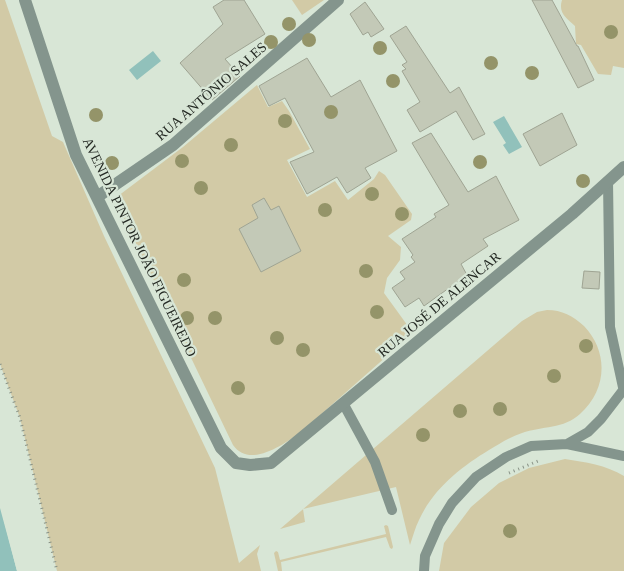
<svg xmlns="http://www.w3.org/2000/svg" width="624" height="571" viewBox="0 0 624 571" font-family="Georgia,serif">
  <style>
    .green { fill: #d2caa6 }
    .water { fill: #91c1bb }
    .pier { fill: #d8e6d6 }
    .building { fill: #c3c9b7; stroke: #9fa493 }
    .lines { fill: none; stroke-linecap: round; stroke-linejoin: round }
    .path { stroke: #899387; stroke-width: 3; stroke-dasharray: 1 4; stroke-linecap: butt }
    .service { stroke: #84958d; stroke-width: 10 }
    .minor { stroke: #84958d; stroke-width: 12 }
    .tree { fill: #949469 }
    .labels { text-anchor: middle; stroke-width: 4.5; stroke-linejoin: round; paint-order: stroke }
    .street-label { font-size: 14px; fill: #242923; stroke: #d8e6d6 }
  </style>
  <rect width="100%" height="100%" fill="#d8e6d6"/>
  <path class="green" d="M0,0H5L52,136L63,142L104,236L215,468L239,563L260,545L257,554L261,571H57L20,418L0,364Z
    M292,0H324L302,15Z
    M562,0H624V68L613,66L611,75L598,74L581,45L576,44L575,26C566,18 558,13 562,0Z
    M257,85L268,107L282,101L289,111L310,149L287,160L307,197L335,181L348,200L374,179L379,171L385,175L412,214L411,220L388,236L401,247L400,260L387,278L384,293L413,333L301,432C284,444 250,469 233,445L117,204L118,196L122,193L183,147Z
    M547,310C562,310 573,316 584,326C609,352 607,390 580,414C564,429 542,426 522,433C510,437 499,444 489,450C461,467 433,489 419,520C415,528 413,536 410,545L396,487L303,509L305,522L280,529L522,321L537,312Z
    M565,459C585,462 606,465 624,476V571H439L444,543L471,507L499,483L529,468Z
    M386,525L388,526L393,547L392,549L390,548L386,537L281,562L282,571H278L274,553L276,551L278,552L280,560L386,534L384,526Z"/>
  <path class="water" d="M153,51L161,61L137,80L129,70Z
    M504,116L522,147L509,154L503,145L506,143L493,122Z
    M0,508L17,571H0Z"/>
  <path class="pier" d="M0,505L2,507L19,571H17Z"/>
  <path class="building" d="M224,0H244L265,34L225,59L240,76L212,100L180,63L223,24L213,7Z
    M532,0H552L577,46H578L594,80L578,88Z
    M365,2L384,29L371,37L368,32L363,35L350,14Z
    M406,26L450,93L459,87L485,134L473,140L456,111L420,132L407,110L420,102L402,71L406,69L402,65L407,62L390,36Z
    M307,58L331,97L360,80L397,151L365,168L371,178L347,193L337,177L307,194L290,162L314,152L285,98L269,106L259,86Z
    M562,113L577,145L540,166L523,134Z
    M431,133L468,192L496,176L519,220L483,239L488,246L461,264L467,275L424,306L419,298L405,307L392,288L405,279L400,272L415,262L411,257L413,255L402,239L436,217L434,214L449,205L412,143Z
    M264,198L271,210L279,206L301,251L261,272L239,229L258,218L252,205Z
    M584,271L600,272L599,289L582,288Z"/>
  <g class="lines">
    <path class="path" d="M0,364L20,418L57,571
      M509,473L538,461"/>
    <path class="service" d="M608,181L610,327L624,392
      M343,403L375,462L392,510
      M567,444L588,432L601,419L624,389
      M424,571L425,556L439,524L452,503L476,477L506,457L531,446L567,444L624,456"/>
    <path class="minor" d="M25,0L76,155L221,448L236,463L250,465L271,463L572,214L624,167
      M97,197L173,145L338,0"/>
  </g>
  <g class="tree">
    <circle cx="289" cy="24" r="7"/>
    <circle cx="611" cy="32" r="7"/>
    <circle cx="309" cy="40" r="7"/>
    <circle cx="271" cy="42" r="7"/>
    <circle cx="380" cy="48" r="7"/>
    <circle cx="491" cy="63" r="7"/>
    <circle cx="532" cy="73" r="7"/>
    <circle cx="393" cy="81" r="7"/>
    <circle cx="331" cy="112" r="7"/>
    <circle cx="96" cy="115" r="7"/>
    <circle cx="285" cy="121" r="7"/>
    <circle cx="231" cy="145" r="7"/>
    <circle cx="182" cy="161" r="7"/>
    <circle cx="480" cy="162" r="7"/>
    <circle cx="112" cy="163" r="7"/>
    <circle cx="583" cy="181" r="7"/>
    <circle cx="201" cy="188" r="7"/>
    <circle cx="372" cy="194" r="7"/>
    <circle cx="325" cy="210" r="7"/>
    <circle cx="402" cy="214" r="7"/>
    <circle cx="366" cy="271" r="7"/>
    <circle cx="184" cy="280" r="7"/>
    <circle cx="377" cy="312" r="7"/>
    <circle cx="187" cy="318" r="7"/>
    <circle cx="215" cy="318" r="7"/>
    <circle cx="277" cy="338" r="7"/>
    <circle cx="586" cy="346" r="7"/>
    <circle cx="303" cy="350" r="7"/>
    <circle cx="554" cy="376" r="7"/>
    <circle cx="238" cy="388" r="7"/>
    <circle cx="500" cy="409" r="7"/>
    <circle cx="460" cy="411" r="7"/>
    <circle cx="423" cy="435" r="7"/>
    <circle cx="510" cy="531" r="7"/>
  </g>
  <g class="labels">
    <g class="street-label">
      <text transform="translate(211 91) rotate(-41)" y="5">RUA ANTÔNIO SALES</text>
      <text transform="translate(140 247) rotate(64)" y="5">AVENIDA PINTOR JOÃO FIGUEIREDO</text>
      <text transform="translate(439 304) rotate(-40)" y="5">RUA JOSÉ DE ALENCAR</text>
    </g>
  </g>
</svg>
